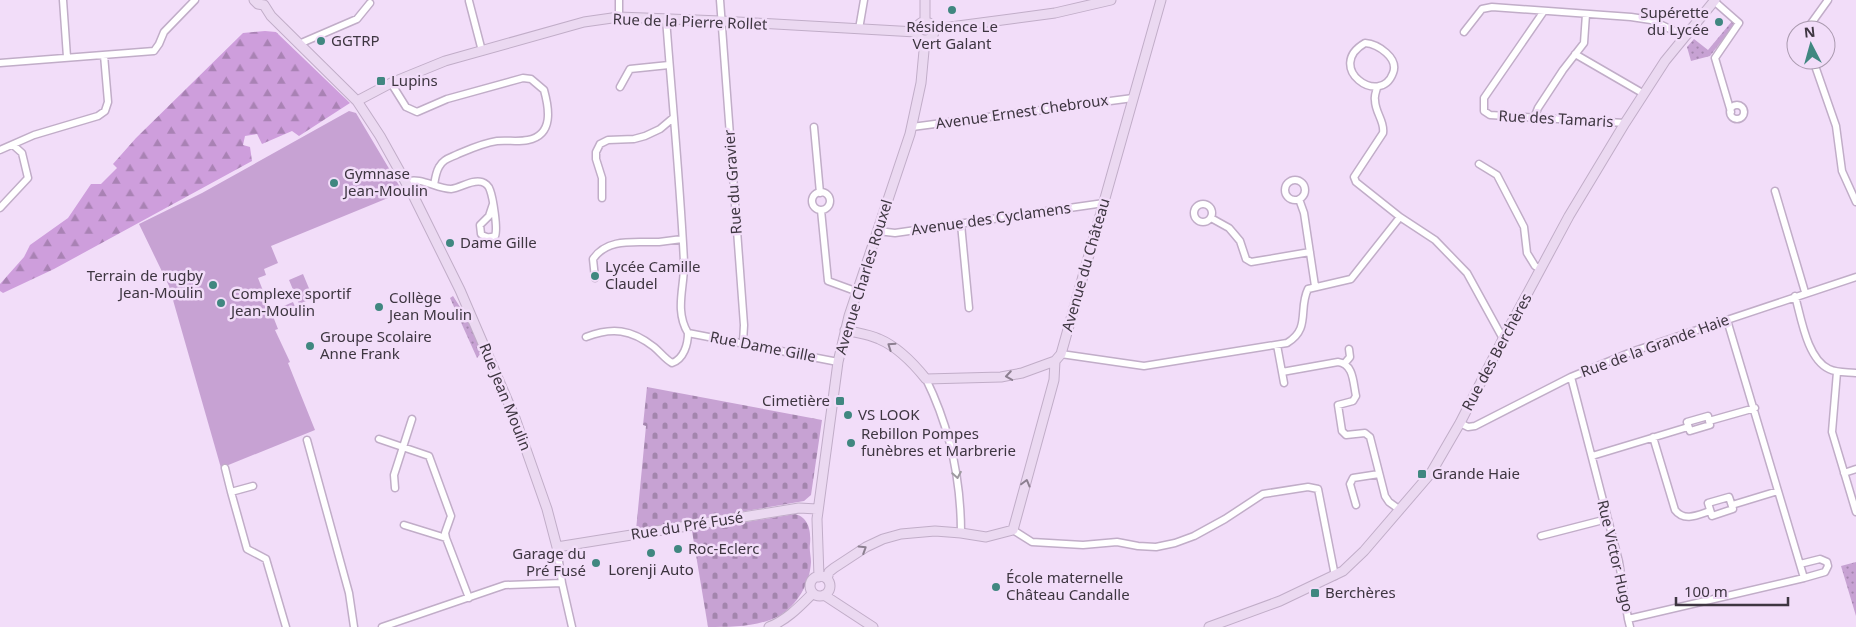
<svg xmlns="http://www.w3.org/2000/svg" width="1856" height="627" viewBox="0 0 1856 627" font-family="'Noto Sans',sans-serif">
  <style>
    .grass { fill: url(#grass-dots) }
    .forest { fill: url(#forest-firs) }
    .cemetery { fill: url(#cemetery-stones) }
    .green { fill: #c7a2d3 }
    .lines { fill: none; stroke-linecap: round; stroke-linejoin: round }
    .street-casing { stroke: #c1adc8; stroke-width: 9 }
    .secondary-casing { stroke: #c1adc8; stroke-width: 11 }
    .street { stroke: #fff; stroke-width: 6 }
    .secondary { stroke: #ebd9f1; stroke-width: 9 }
    .oneway { stroke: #8c7f90 }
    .oneway2 { stroke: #9e9aa0 }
    .poi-dot { fill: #408780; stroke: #f2ddf9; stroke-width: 2 }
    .labels { text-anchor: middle; stroke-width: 5; stroke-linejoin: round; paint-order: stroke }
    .poi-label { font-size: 15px; fill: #3e3641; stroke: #f2ddf9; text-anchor: start }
    .street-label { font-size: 15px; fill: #3e3641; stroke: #f2ddf9 }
  </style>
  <defs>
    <pattern id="grass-dots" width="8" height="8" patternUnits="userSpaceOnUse" patternTransform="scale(1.25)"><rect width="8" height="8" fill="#c7a2d3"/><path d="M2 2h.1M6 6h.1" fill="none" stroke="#a385ad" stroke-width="1.8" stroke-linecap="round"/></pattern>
    <pattern id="forest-firs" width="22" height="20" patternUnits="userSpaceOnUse" patternTransform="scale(1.25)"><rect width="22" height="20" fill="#ce9edc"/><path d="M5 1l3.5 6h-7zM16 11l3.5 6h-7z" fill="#a982b4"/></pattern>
    <pattern id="cemetery-stones" width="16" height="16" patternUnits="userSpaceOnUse" patternTransform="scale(1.25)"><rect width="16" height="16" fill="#c7a2d3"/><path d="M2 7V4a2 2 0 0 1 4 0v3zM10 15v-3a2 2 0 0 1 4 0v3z" fill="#a385ad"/></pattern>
  </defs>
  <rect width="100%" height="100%" fill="#f2ddf9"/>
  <path class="grass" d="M1733,20L1735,24L1710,56L1691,61L1687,47L1694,39L1708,50Z
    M453,296L467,318L482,352L477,358L450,298Z
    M1856,562V616L1841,566Z"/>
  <path class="forest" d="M265,31L276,32L350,103L299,136L292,131L262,144L257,134L245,136L243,145L250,147L252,161L54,269L3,293L0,291V284L24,257L30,245L68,218L91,184H101L117,168L113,164L136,138L243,33Z"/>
  <path class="cemetery" d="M647,387L822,420L811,495L804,501L636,530L646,426L643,425Z
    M795,514C810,518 811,533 810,544C809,550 811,556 811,562C810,584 797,605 779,616C757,627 733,627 708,627L692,531Z"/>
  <path class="green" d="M349,111L356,113L400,187L388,198L271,246L278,263L264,269L266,275L258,278L278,329L275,330L290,362L288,363L315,430L221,468L169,286L139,224L202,193Z
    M303,274L313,298L299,304L289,280Z
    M293,302L297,311L280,317L277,309Z"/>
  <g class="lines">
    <g class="street-casing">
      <path id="street" d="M63,0L67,57
        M720,0L744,325L743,343
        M469,1L482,51
        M1714,1L1739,23L1715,58L1731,112
        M1544,11L1484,98V111L1490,115L1625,123
        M619,17V0
        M666,18C672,99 680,181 684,262C685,286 674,310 688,333
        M859,29L864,0
        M1808,30L1810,25L1828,0
        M1464,32L1482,9L1492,7L1631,17L1651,20L1685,36
        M1365,43C1378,44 1399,58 1393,73C1380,108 1324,67 1365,43Z
        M299,44L357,19L370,3
        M1575,54L1644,94
        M1813,60L1836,126L1842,171L1856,202
        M0,63L154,51L159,44L164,32L195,0
        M391,83L406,107L417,112L447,99L523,78L531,79L544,90C549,108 554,135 528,140C518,142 507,140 497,141C483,143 470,149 458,154C450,158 443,159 439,167C436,172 435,179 434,185
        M620,87L630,69L669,65
        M1377,88C1376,92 1374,96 1375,100C1375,113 1385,121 1383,133L1354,177L1356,182L1400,217L1435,240L1467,273L1501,335L1504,337
        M1730 112a7 7 0 1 1 14 0a7 7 0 1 1-14 0Z
        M1534,118L1538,108L1563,70L1584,43L1586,14
        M814,127L820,193
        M912,127L1133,98
        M0,150L34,135L98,116L105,111L108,102L104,55
        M1479,164L1497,175L1524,227L1527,253L1535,266L1540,269
        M1285 190a10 10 0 1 1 20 0a10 10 0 1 1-20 0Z
        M405,182C421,176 436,189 451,189C461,188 472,179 482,182C485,183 489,186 490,190C493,198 498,229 495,236C489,238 486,238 481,234L480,225L489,216L493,204
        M1775,191L1805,292
        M812 201a9 9 0 1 1 18 0a9 9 0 1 1-18 0Z
        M602,198V178L596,159V152L600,144L608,140L634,139L645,136L660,129L673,118
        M1299,199L1304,213L1315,286
        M1194 213a9 9 0 1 1 18 0a9 9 0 1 1-18 0Z
        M0,208L28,178L22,153L13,145
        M821,210L828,281L858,292
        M1211,218L1229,228L1235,235L1240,241L1246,259L1251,262L1310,252
        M961,224L969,308
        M878,231L895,233L1104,203
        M595,278L593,259C608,237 636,243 659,242C667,241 674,240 682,239
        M1795,296C1801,317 1807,359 1829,369C1837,373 1847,372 1856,373
        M688,333L838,362
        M586,337C612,327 631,329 654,347C660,352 665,359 672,363C684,359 688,344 688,333
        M1277,345L1284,383
        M1061,354L1144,366L1287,343C1311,329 1298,309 1308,289L1351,279L1400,217
        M1345,363L1350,357L1349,349
        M1282,372L1338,362C1354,364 1353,383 1356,396L1353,401L1338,405L1342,431L1346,435L1365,433L1370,437L1385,496L1389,502L1400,510
        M1837,372L1832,432L1856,512
        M1571,377L1619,562L1628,619L1804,578L1727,320
        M926,379C950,428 961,479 961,533
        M1708,416L1710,425L1690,431L1687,422Z
        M1709,421L1755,408
        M1460,423L1468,427L1475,426L1571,377L1634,351L1856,277
        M1653,437L1675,510C1684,522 1698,515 1710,511
        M379,439L429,456L451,516L445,533L446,538L469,598
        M307,440L349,593L354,627
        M1592,456L1688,427
        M225,468L231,492
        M1844,473L1856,469
        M253,486L231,492L247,549L266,559L286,627
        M395,488L394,475L412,419
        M1729,497L1733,509L1712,516L1708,503Z
        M1356,505L1350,484L1353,478L1379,474
        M1732,505L1778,491
        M404,525L446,538
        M1013,530L1032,542L1083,545L1117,542L1138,546L1156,547L1175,543L1194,536L1225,519L1263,494L1308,487L1318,489L1335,576
        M1541,536L1607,519
        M557,547L562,583L572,627
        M1800,564L1820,559L1827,562L1828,566L1825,572L1804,578
        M1628,619L1630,627
        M382,627L505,585L562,583"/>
    </g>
    <g class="secondary-casing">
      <path id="secondary" d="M254,0L258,4L264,5
        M925,0V22
        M264,5L271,16L357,101L380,136L414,197L460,290L515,418L547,509L557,547L799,508L817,509
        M916 31a9 9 0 1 1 18 0a9 9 0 1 1-18 0Z
        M935,29L1055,13L1111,0
        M357,101L391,83L445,61L584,22L619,17L721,21L916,32
        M845,330C857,333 868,334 879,339C898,347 914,364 926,379L1001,377L1022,373L1055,361
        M810 586a10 10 0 1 1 20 0a10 10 0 1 1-20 0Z
        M819,577L817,519L838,362L849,316L910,134L921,83L925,40
        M827,579L829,572L834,568L866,547L883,539L901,534L935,531L961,533L986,537L1013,530L1054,380L1055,361L1061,354L1161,0
        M824,595L873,627
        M769,627C787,620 800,606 813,593
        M1209,627L1280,601L1343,571L1364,551L1431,473L1460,423L1504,337L1569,216L1625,123L1665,61L1715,0"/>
    </g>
    <use href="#street" class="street"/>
    <use href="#secondary" class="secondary"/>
  </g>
  <defs><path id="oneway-chevron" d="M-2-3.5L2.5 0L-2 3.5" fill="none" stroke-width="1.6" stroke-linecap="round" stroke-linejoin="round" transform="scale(1.25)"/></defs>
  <g class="oneway">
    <use href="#oneway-chevron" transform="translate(891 346) rotate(-146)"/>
    <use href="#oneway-chevron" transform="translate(1009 376) rotate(171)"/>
    <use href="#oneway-chevron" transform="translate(1026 483) rotate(-75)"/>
    <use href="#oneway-chevron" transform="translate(863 549) rotate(-32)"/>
  </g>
  <use class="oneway2" href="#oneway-chevron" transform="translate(957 475) rotate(80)"/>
  <g class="poi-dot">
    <circle cx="952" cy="10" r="5"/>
    <circle cx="1719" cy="22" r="5"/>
    <circle cx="321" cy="41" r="5"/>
    <rect x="376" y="76" width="10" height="10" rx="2.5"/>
    <circle cx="334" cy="183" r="5"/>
    <circle cx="450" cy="243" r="5"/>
    <circle cx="595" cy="276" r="5"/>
    <circle cx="213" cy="285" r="5"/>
    <circle cx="221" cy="303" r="5"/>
    <circle cx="379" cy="307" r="5"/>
    <circle cx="310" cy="346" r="5"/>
    <rect x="835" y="396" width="10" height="10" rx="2.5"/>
    <circle cx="848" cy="415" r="5"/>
    <circle cx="851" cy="443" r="5"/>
    <rect x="1417" y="469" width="10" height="10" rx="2.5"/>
    <circle cx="678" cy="549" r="5"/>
    <circle cx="651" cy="553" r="5"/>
    <circle cx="596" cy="563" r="5"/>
    <circle cx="996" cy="587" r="5"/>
    <rect x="1310" y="588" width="10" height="10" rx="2.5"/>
  </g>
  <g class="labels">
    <g class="poi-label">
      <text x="1709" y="18" text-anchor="end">Supérette<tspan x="1709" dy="17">du Lycée</tspan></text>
      <text x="952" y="32" text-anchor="middle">Résidence Le<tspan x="952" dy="17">Vert Galant</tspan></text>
      <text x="331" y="46">GGTRP</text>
      <text x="391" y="86">Lupins</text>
      <text x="344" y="179">Gymnase<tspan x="344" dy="17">Jean-Moulin</tspan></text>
      <text x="460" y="248">Dame Gille</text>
      <text x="605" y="272">Lycée Camille<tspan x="605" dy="17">Claudel</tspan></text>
      <text x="203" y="281" text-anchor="end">Terrain de rugby<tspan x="203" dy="17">Jean-Moulin</tspan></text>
      <text x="231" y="299">Complexe sportif<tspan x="231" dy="17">Jean-Moulin</tspan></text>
      <text x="389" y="303">Collège<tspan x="389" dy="17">Jean Moulin</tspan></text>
      <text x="320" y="342">Groupe Scolaire<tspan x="320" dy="17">Anne Frank</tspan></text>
      <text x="830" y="406" text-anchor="end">Cimetière</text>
      <text x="858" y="420">VS LOOK</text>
      <text x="861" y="439">Rebillon Pompes<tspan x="861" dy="17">funèbres et Marbrerie</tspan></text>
      <text x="1432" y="479">Grande Haie</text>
      <text x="688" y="554">Roc-Eclerc</text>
      <text x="586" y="559" text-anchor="end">Garage du<tspan x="586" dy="17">Pré Fusé</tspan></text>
      <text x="651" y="575" text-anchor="middle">Lorenji Auto</text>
      <text x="1006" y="583">École maternelle<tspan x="1006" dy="17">Château Candalle</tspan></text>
      <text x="1325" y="598">Berchères</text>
    </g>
    <g class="street-label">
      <text transform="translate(690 22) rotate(2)" y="5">Rue de la Pierre Rollet</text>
      <text transform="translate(1022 112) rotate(-8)" y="5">Avenue Ernest Chebroux</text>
      <text transform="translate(1556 119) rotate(3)" y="5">Rue des Tamaris</text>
      <text transform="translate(733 182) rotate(-94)" y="5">Rue du Gravier</text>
      <text transform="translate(991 219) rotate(-8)" y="5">Avenue des Cyclamens</text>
      <text transform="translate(1086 265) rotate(-74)" y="5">Avenue du Château</text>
      <text transform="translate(864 277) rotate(-73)" y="5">Avenue Charles Rouxel</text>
      <text transform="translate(1655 346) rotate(-20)" y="5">Rue de la Grande Haie</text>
      <text transform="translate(763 347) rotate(11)" y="5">Rue Dame Gille</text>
      <text transform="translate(1497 352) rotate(-62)" y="5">Rue des Berchères</text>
      <text transform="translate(505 397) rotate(68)" y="5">Rue Jean Moulin</text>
      <text transform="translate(687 526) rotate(-9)" y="5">Rue du Pré Fusé</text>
      <text transform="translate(1615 556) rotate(77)" y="5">Rue Victor Hugo</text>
    </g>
  </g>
  <g transform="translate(1811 45) rotate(354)"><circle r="24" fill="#f2ddf9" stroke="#aa9aaf"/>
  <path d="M0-4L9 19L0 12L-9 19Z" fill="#408780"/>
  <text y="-8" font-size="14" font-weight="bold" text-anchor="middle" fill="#3e3641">N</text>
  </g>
  <path d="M1676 597v8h112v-8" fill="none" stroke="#3e3641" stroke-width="2.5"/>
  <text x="1684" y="597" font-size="15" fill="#3e3641" stroke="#f2ddf9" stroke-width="4" paint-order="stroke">100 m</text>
</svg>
